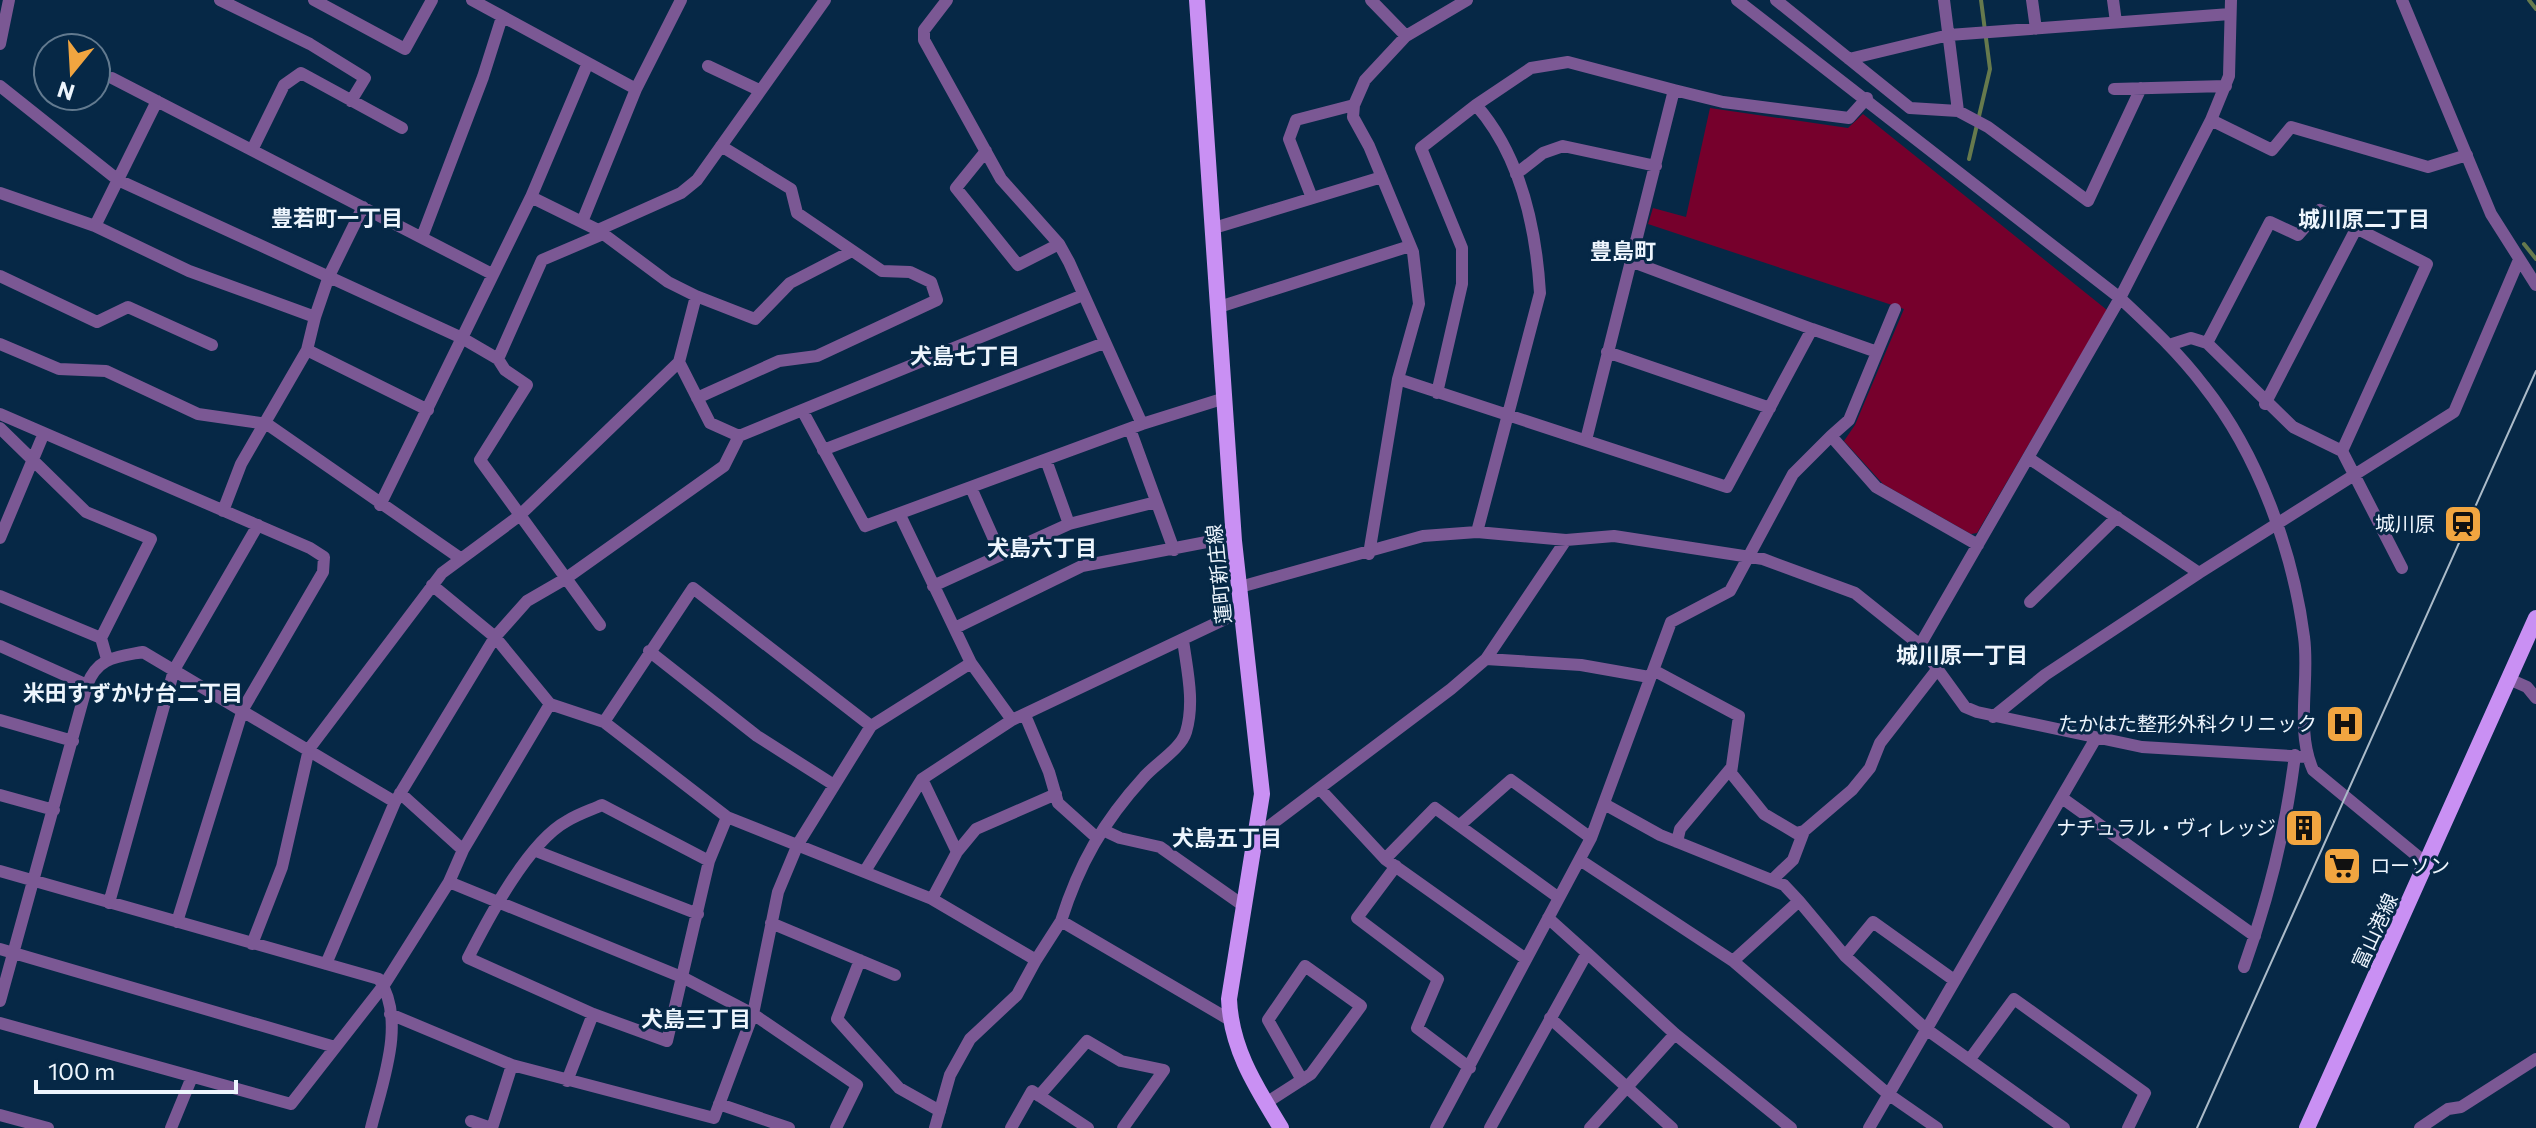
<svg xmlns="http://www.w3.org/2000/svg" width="2536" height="1128" viewBox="0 0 2536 1128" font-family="Commissioner,'Noto Sans JP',sans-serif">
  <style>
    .green { fill: #76002c }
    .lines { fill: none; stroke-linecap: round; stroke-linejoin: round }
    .stream { stroke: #667a4d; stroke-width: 4 }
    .minor { stroke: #7b5894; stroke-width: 12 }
    .major { stroke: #c990f3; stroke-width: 16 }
    .tram { stroke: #abbbc9; stroke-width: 2 }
    .labels { text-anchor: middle; stroke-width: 6; stroke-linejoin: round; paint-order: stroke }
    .poi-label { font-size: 20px; fill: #edf5fd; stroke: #062846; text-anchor: end }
    .street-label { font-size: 20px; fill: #edf5fd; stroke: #062846 }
    .neighbourhood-label { font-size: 22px; font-weight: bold; fill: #edf5fd; stroke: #062846 }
  </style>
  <rect width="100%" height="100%" fill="#062846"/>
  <path class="green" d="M1710,108L1848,128L1863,114L2107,310L1977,533L1971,534L1883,484L1844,441L1855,425L1904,309L1648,224L1653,208L1686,217Z"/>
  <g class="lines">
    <path class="stream" d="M2529,0L2536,9
      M1969,159L1990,69L1981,0
      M2524,244L2536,259"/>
    <path class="minor" d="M220,0L310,44L365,78L351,101
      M314,0L405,49L432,0
      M472,0L636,89
      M1371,0L1406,36
      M1737,0L2120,298C2150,326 2179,353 2204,386C2258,454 2293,551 2304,637C2310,680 2295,730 2313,770L2427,864
      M1776,0L1910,108L1958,111L1944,0
      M2032,0L2036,29
      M2113,0L2116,22
      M2402,0L2491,214L2536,285
      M0,44L9,0
      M1849,59L1949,35L2230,14
      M708,66L759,90
      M112,78L492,274
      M0,86L118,180L462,338L531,197L598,230L668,282L696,296L679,362L710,423L739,436L1083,295
      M2114,89L2226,86
      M1674,90L1723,102L1849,118L1867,98
      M1958,111L1988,127L2088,201L2141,88
      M2211,120L2272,150L2291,127L2428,167L2467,155
      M252,150L284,85L301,73L402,128
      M986,151L956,188L1018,265L1059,244
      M1516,174L1543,153L1563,146L1656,166
      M0,193L95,226L189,271L315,317L329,276L363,207
      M531,197L587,65
      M1312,198L1289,139L1296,120L1354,105
      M582,222L636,89L681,0
      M95,226L157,101
      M1214,228L1382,177
      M598,230L681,193L697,180L825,0
      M422,237L483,77L502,17
      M0,276L97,322L128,307L212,345
      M696,296L755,319L790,283L852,251
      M1219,307L1410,246
      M1812,329L1877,352
      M2207,343L2270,222L2298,235L2320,210L2427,264L2342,451
      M0,344L59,369L106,371L198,414L267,424L460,558
      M2169,345L2191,338L2207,343L2293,427L2342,451L2402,568
      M307,350L315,317
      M1607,352L1770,408
      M498,359L542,260L603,234
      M1398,379L1727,487L1812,329L1630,261
      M1437,393L1462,284V248L1421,148L1476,105
      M697,398L779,361L817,356L937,300L931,282L910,272L882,271L797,213L791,189L721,146
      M2265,404L2357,227
      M802,410L865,526L1142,424L1069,262L1059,244L1001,179L924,40V30L947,0
      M0,414L310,548L324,557L323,572L243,709L177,922
      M1142,424L1225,398
      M0,428L86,512L151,539L101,638
      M1130,429L1174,550
      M1831,436L1849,420L1895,309
      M823,450L1104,343
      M2030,459L2199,573L2454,412L2518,262
      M1046,460L1069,524
      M972,490L1001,555
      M380,505L462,338L498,359L505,370L527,385L480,460L600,625
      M223,511L241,464L307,350L428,410
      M900,515L971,663
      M1477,532L1540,293C1536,227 1520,155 1476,105L1531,68L1568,62L1674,90L1586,440
      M0,538L44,433
      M1369,554L1398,379L1419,304L1413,252L1369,146L1353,117L1354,105L1365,80L1406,36L1467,0
      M432,585L495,637L550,704L604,722L727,817L932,899L1036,960L1061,921L1230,1020
      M933,586L1069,524L1156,502
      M1240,587L1423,536L1477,532L1566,540L1614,536L1763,559L1855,593L1920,645L1965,707L1977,712L2142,747L2307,757
      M0,596L101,638L107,659
      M2030,602L2117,517
      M955,628L1082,566L1217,540L1234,541
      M1920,645L2120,298L2211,120L2229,76L2231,0
      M0,646L87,685
      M649,651L757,736L834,785
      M1486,659L1581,665L1649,677
      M1655,671L1739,716L1731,773L1764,814L1796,833L1804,831L1852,790L1870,768L1880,743L1936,671
      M2509,679L2527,687L2536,698
      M1025,715L1049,772L1058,803L1097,838
      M1993,717L2045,675L2199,573
      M0,720L73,741
      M604,722L693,588L871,726
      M922,779L957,852
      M1320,789L1385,859L1526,959
      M400,793L463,850
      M0,795L54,810
      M2062,798L2255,936
      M1606,805L1660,835L1784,885L1799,901
      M1460,825L1511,780L1591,838
      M1103,830L1120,838L1160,847L1244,906
      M1256,836L1451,689L1486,659L1566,540
      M1677,842L1680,829L1731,768
      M536,851L698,914
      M1385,859L1435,808L1559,898
      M1580,860L1733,961L1888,1094L1937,1128
      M709,861L602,805C591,810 578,814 567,821C528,842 488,919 468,958L593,1014L667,1041L709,861L727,817
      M1396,866L1357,918L1438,979L1417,1028L1470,1068
      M0,871L379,979C407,1021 382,1083 371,1128
      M865,871L922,779L1012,720
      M1772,880L1793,860L1804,831
      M449,882L684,978L753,1014L857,1085L836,1128
      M932,899L957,852L976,829L1056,794
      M109,903L174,670L258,525
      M1548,918L1587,953
      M1061,921C1079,864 1103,822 1144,777C1155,764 1181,749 1186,732C1195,702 1187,670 1183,640
      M771,923L895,975
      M252,944L282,867L309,749L442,573L519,516L679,362
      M0,949L335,1047
      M1845,956L1873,922L1954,980
      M860,960L837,1019L899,1088L940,1111
      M1733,961L1799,901L1845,956L1926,1029L2064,1128
      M326,964L395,802L495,637L527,601L565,579L724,466L739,436
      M2244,967C2269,897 2286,829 2295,755
      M0,1001L87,685C98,657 116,657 143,652L395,802
      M390,1014L512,1065L714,1118L753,1014L778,892L798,844L871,726L971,663L1012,720L1242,611
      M1550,1018L1672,1128
      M0,1023L291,1104L384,985L449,882L463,850L550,704
      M1970,1059L2014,999L2145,1093L2128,1128
      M567,1081L593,1014
      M1039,1096L1087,1041L1121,1061L1164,1070L1123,1128
      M1266,1103L1311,1074L1361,1006L1305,966L1268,1020L1302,1080
      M719,1104L789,1128
      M0,1115L48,1128
      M471,1121L491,1128
      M171,1128L192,1077
      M492,1128L512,1065
      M935,1128L950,1075L970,1039L1017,995L1036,960
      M1011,1128L1032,1091L1088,1128
      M1436,1128L1591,838L1671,622L1730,591L1793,474L1831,436L1876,487L1978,545
      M1490,1128L1587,953L1675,1034L1791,1128
      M1590,1128L1675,1034
      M1869,1128L2096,738
      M2420,1128L2448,1109L2461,1107L2536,1059"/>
    <path class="major" d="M1197,0L1234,541L1262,794L1229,999C1231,1049 1256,1087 1281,1128
      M2307,1128L2536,618"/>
    <path class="tram" d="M2197,1128L2536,371"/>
  </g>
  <defs>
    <g id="station-square" transform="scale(2)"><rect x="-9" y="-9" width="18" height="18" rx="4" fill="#f1a540" stroke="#062846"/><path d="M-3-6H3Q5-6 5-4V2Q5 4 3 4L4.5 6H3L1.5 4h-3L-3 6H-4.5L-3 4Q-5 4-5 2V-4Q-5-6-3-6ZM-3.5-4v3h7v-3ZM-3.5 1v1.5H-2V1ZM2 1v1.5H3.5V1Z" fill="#111"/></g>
    <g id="hospital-square" transform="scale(2)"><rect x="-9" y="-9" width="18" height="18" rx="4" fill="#f1a540" stroke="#062846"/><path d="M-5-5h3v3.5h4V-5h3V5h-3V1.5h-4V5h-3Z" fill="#111"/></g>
    <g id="building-square" transform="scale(2)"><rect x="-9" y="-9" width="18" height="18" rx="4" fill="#f1a540" stroke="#062846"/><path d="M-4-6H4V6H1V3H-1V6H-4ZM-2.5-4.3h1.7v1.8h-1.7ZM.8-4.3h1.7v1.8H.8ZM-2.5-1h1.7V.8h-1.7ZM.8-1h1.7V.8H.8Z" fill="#111"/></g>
    <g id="supermarket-square" transform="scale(2)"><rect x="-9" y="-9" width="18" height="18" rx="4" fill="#f1a540" stroke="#062846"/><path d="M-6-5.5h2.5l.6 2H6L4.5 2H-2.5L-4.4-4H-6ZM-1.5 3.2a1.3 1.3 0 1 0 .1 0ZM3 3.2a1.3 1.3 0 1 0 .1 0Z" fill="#111"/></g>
  </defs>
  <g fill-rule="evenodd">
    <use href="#station-square" x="2463" y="524"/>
    <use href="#hospital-square" x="2345" y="724"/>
    <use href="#building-square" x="2304" y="828"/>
    <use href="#supermarket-square" x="2342" y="866"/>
  </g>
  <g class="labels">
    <g class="poi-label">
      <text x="2435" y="531">城川原</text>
      <text x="2317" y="731">たかはた整形外科クリニック</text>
      <text x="2276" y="835">ナチュラル・ヴィレッジ</text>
      <text x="2370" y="873" text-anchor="start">ローソン</text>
    </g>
    <g class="street-label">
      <text transform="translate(1219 574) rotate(-96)" y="7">蓮町新庄線</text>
      <text transform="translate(2375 931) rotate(-65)" y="7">富山港線</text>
    </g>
    <g class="neighbourhood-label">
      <text x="337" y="226">豊若町一丁目</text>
      <text x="2364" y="227">城川原二丁目</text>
      <text x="1623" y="259">豊島町</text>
      <text x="965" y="364">犬島七丁目</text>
      <text x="1042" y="556">犬島六丁目</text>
      <text x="1962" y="663">城川原一丁目</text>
      <text x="133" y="701">米田すずかけ台二丁目</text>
      <text x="1227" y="846">犬島五丁目</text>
      <text x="696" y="1027">犬島三丁目</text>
    </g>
  </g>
  <g transform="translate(72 72) rotate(198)"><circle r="38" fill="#062846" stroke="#627a8f" stroke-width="2"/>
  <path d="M0-6L14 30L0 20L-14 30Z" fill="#f1a540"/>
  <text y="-12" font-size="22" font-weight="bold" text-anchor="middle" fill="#edf5fd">N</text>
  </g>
  <path d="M36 1080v12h200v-12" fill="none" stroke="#edf5fd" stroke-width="4"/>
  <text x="48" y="1080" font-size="24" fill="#edf5fd" stroke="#062846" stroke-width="6" paint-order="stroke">100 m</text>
</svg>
